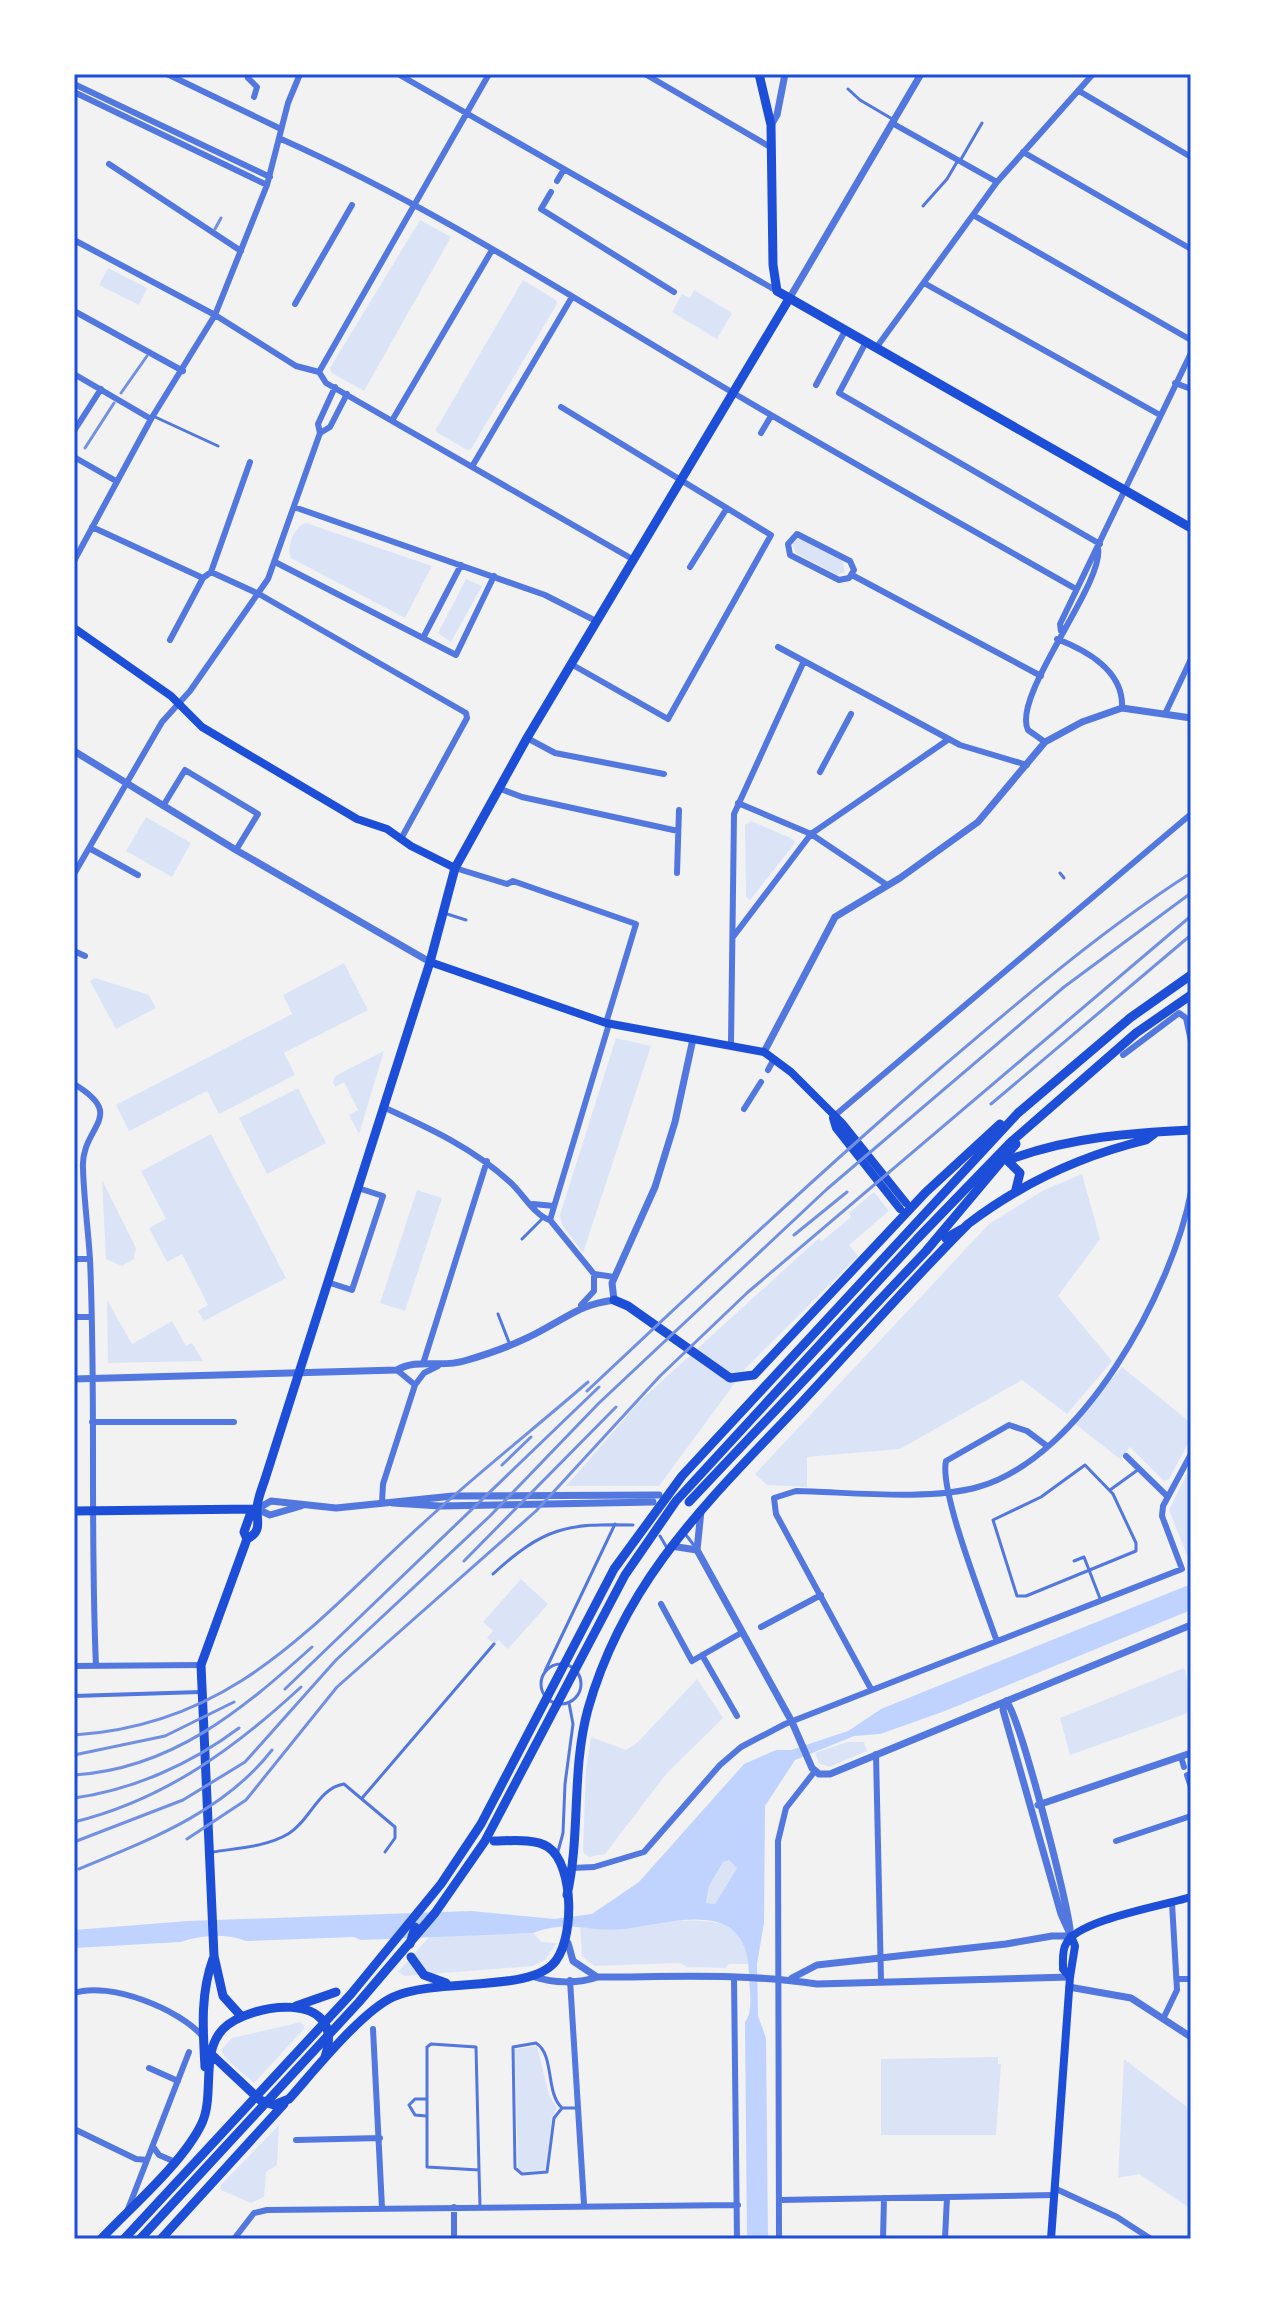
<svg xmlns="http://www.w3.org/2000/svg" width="1265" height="2313" viewBox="0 0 1265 2313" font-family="'Open Sans',sans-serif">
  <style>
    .green { fill: #dbe4f7 }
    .water { fill: #bfd3fe; fill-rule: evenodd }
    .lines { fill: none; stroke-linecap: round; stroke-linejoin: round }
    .service { stroke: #5277de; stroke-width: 3 }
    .pedestrian { stroke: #5277de; stroke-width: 4 }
    .minor { stroke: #5277de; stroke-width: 6 }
    .tertiary { stroke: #5277de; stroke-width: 7 }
    .secondary { stroke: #1d4ed8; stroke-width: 8 }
    .primary { stroke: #1d4ed8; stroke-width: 9 }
    .trunk { stroke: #1d4ed8; stroke-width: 9 }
    .rail { stroke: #7290e2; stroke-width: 3 }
    .neatline { fill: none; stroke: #1d4ed8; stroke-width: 3 }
  </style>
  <rect width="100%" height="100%" fill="#f2f2f2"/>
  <path class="green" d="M420,220L451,237L364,391L332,373L330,368Z
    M108,268L147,288L139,305L99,285Z
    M523,280L556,300L557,304L471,449L467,450L435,431Z
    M694,290L732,313L717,339L672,312L682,294L690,298Z
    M306,523L432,566L405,618L291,558C286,548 294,526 306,523Z
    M800,538L842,560L845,572L837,575L796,553L792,543Z
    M466,579L482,586L451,642L438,633Z
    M146,817L191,843L172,877L126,851Z
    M751,821L793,839L795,843L750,900L746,897L745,825Z
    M344,963L368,1010L284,1053L295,1075L219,1114L207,1091L129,1131L116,1105L292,1014L283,995Z
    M95,978L149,995L156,1008L116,1029L90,981Z
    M616,1038L651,1046L583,1253L562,1225L560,1215Z
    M384,1051L359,1134L349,1115L358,1110L344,1082L335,1087L333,1082L335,1076Z
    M298,1088L326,1143L267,1174L239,1118Z
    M211,1134L286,1278L204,1321L198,1311L208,1305L182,1254L167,1262L149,1228L166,1219L141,1171Z
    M1082,1174L1100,1239L1058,1296L1112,1361L1067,1414L1022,1380L900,1449L807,1457V1487L767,1485L755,1474L989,1224L1044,1190Z
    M102,1180L136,1248L134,1259L122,1266L106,1259Z
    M417,1190L442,1198L405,1311L380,1303Z
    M874,1192L889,1211L849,1245L858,1256L746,1368L659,1486H566L640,1401L819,1238L822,1241L851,1217L849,1213Z
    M107,1300L132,1344L172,1321L186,1346L192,1343L203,1361L108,1363Z
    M1122,1367L1191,1423V1438L1169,1479L1164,1481L1130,1447L1120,1459L1074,1423Z
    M1191,1466V1565L1169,1510Z
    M521,1579L548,1604L508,1649L498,1640L494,1644L487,1638L493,1631L483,1622Z
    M1184,1668L1191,1694V1712L1070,1755L1060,1718Z
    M697,1679L723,1718L667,1773L605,1854L589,1857L583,1852L586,1769L591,1737L626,1750L638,1742Z
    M847,1742H864L867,1751L829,1767L819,1763L815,1753Z
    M729,1860L738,1867L715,1904L706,1903L709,1886L723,1862Z
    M672,1920C713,1922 739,1915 749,1964H729L726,1968L687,1967L680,1963L594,1966L582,1956L580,1924L623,1929Z
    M533,1933L542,1942L557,1943L545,1960L533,1966L405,1976L398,1972L430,1936Z
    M301,2022L305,2028L254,2083L226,2059L221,2050L232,2038Z
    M537,2046L549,2095L557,2108L552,2117L545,2170L523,2172L518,2168L515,2049Z
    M998,2057V2064H1001L996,2135H881V2059Z
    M1124,2059L1191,2110V2209L1139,2174L1118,2178Z
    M279,2125L277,2165L266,2172L264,2197L251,2203L221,2190L220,2186Z"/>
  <path class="water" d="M1191,1584V1610L945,1711L880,1734L854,1736L795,1760L765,1806L764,1923L757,1964L758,2016L766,2038L768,2239H747L745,2022C754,2010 749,1988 749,1974C747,1896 674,1923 624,1929C589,1933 571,1919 533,1933L361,1940L354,1937L246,1941C225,1933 201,1935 181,1942L74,1948V1930L188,1921L328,1916L471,1911L554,1919L592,1914L639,1882L744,1764L776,1750H791L848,1731L881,1709ZM729,1860L737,1868L715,1904L706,1903L709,1886L723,1862Z"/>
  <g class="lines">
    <path class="service" d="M848,89L860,100L894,120
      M960,161L982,123
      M923,206L947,179L957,162
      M153,416L218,446
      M1060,873L1064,878
      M447,914L466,920
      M522,1239L543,1218
      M498,1314L510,1345
      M1085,1465L1113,1494L1136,1543V1551L1026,1596H1017L993,1520L1041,1497Z
      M1110,1490L1139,1469
      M686,1535L696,1548
      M660,1536L667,1548
      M1074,1561L1084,1557L1101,1601
      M493,1574C543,1528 566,1523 633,1525
      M541 1684a20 20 0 1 1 40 0a20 20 0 1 1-40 0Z
      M545,1671L615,1524
      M363,1797L494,1644
      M213,1852C237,1848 266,1847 288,1834C310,1821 318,1788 344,1784L395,1827V1838L385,1852
      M557,1855L563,1833L565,1784L573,1724L569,1703
      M536,2043C555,2055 545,2092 562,2108L554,2118L547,2172L522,2174L515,2168L513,2047Z
      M431,2044L476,2047L479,2170L427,2167V2047Z
      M562,2108H576
      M426,2116L415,2115L409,2105L415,2099H427
      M479,2170L480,2206"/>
    <path class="pedestrian" d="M74,1696L200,1692"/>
    <path class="minor" d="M167,74L281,129
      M398,74L777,291
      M489,74L319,372L326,383L634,560
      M645,74L772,148
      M248,78L257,87L254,97
      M74,84L270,177
      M1079,91L1191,157
      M74,92L267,185
      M892,123L997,182
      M281,139C423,202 554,286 688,366C816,443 946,515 1076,589
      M1023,152L1191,249
      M109,164L241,251
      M557,181L564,169
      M551,192L541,209L674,292
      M973,215L1191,340
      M74,240L215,315L296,366L319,372
      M924,283L1160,415
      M295,304L352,205
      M74,311L183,371
      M866,342L839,393L1100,544
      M876,348L997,182L1093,74
      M74,374L151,419
      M1175,383L1191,389
      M816,385L845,331
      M561,407L771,535L668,719L571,664
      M393,419L492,250
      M74,431L101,389
      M320,433L330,427L347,394
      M761,433L771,416
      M74,457L116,481
      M473,465L572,297
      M294,507L545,595L596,621
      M92,527L203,578
      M797,534L850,561L854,570L849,578L839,580L790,555L788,544Z
      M74,561L151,419L215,315L267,185L288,103L300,74
      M275,562L456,655L494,576
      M690,567L727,508
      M211,572L250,462
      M852,575L1041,676
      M1061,631L1060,624L1191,353
      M423,638L461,565
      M1057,639C1088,651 1124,671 1122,708
      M170,640L203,578L211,572L259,594L466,713L467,718L402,837
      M778,647L960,745L1027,765
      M1165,714L1191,659
      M527,738L555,753L664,774
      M1045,742L1028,730C1011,696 1105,583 1098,548
      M820,772L851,714
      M498,788L522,797L678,831
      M163,806L185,770L258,814L236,850
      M89,848L138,875
      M455,868L507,884L513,881L636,924L606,1023
      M677,873L679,810
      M74,874L162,722L190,691L268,579L320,433L318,424L335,387
      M887,885L811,834L949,739
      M733,937L811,834L738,803
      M74,951L85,956
      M731,1043L734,814L804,661
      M1123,1055L1179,1013L1186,1018L1191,1041
      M768,1070L774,1059
      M74,1084C129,1117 80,1126 83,1169C84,1199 88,1229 90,1259C96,1395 90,1530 96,1666
      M383,1107C429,1128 473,1148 511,1183C523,1194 535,1216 550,1220L594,1274L614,1277
      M744,1109L761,1082
      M833,1117L1191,814
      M533,1204L554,1206
      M550,1220L609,1024
      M74,1259H90
      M327,1282L352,1290L383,1196L358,1188
      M581,1305L594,1291V1274
      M74,1317H91
      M423,1364L487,1161
      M397,1370L415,1385
      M92,1422H234
      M1126,1456L1166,1495
      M382,1503L383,1484L415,1385L424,1373L438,1366
      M661,1604L692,1661L741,1633
      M761,1627L821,1595
      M996,1639C984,1604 939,1491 946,1461L1009,1425L1027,1431L1047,1446
      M702,1655L737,1716
      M74,1666L201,1665
      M871,1689L776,1514L774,1498L796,1491C848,1492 929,1501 978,1487C1082,1458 1172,1291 1191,1192
      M876,1754L881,1980
      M1181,1757L1184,1767
      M1187,1775L1191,1787
      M1116,1841L1191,1816
      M573,1868L594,1867L644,1852L720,1765L741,1747L785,1724L1182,1569L1162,1516L1163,1506L1191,1454
      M734,1977L737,2239
      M1177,1979H1191
      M570,1980L584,2204
      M74,1993C109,1981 180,2009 203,2037
      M1164,2017L1177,1990L1172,1903
      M373,2029L382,2208
      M149,2068L178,2081
      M74,2129L136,2159L147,2160
      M296,2140L380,2138
      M154,2148L159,2155L173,2161
      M1054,2188L1117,2217L1151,2239
      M779,2200L1054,2195
      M128,2209L189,2052
      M234,2239L254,2213L267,2210L738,2205
      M454,2239V2207
      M779,2239L778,1841L786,1808L815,1771
      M883,2239L884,2198
      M945,2239L947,2197"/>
    <path class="tertiary" d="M771,125L777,115L785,74
      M789,299L921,74
      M74,751L236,850L430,962
      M764,1052L835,917L900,878L978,822L1045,742L1082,722L1122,708L1191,718
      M74,1379L397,1370C416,1358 442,1368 464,1361C492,1353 520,1343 546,1328C574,1313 581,1305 614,1300L612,1283L655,1187L675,1122L693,1039
      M393,1503L440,1506L653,1502
      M257,1509L271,1501L336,1508L453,1496L659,1495
      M257,1509L270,1515L301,1506
      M701,1511L697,1550L792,1722L812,1768L819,1774H830L1191,1625
      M671,1546L697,1550
      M1006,1701L1003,1710L1061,1914L1071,1936
      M1006,1701C1020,1716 1067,1900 1070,1929
      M1038,1805L1191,1753
      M568,1943L573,1961L597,1977
      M535,1977C553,1983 579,1984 597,1977C671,1977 745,1973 817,1984L1070,1977
      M792,1978L817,1965L1006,1944L1052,1936H1071
      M1069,1987L1131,1998L1191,2037"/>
    <path class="secondary" d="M74,628L171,696L202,727L357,819L387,829L411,846L455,868
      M430,962L606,1023L764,1052L791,1072L842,1123L906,1203
      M833,1118L836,1128L900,1209
      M945,1238L961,1229
      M1070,1977L1063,1969C1063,1961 1062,1950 1066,1944C1076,1920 1166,1905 1191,1897
      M1051,2239L1070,1977L1075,1946L1071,1936"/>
    <path class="primary" d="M759,74L771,125L773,265L777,291L1191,528
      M1014,1158C1072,1137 1131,1133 1191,1130
      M1007,1160L1020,1173L1016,1189
      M74,1511L257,1509
      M247,1539L244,1532L250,1515L257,1509
      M567,1895C581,1834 571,1771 588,1709C626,1576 712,1498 803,1401C858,1342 911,1281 968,1224C1022,1183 1080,1156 1146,1140L1154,1134
      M410,1944L415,1927
      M411,1957L424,1975L446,1983
      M296,2006L336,1992
      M241,2016L223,1996L214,1956L201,1665L247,1539C262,1531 257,1523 257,1509C257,1499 263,1486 266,1476L430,962L455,868L527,738L789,299
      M212,2055L260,2100L274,2105L289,2099C314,2071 361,2012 393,1997C436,1978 523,1992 552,1965C575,1944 575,1865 548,1847C535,1838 509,1841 494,1841
      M205,2067C203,2031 200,1994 213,1959
      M101,2239C132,2206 183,2163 202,2123C215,2094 200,2053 223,2029C248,2003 348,1988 325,2057
      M161,2239L284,2104"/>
    <path class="trunk" d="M614,1300L628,1306L730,1378L754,1375L926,1192L1000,1124
      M689,1502L926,1251L1016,1144
      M124,2239L351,1994L441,1884L481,1824L614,1569L682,1476L1018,1113L1130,1018L1191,975
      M140,2239L359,2002L435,1913L485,1841L625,1575L676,1501L917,1239L1011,1142L1136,1033L1191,995"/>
    <path class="rail" d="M215,229L221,218
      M121,393L147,356
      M85,448L114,403
      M991,1104L1191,935
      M794,1235L847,1192
      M587,1391C704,1281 820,1172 942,1067C1022,999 1102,930 1191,873
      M502,1465L531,1437
      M464,1561L616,1407
      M285,1689L599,1387
      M74,1735C239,1725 318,1617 431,1516C482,1470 536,1427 588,1382
      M74,1755L165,1736L234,1702
      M74,1775C172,1769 242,1710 312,1647
      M74,1798C133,1790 191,1764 239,1728
      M74,1822C164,1800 234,1749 301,1687
      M187,1839L246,1800L337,1687L536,1511L660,1376L748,1292L1191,916
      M74,1842L183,1800L245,1762L336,1660L490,1516L599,1403L827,1189L1064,987L1191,893
      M79,1869C149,1840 224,1812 272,1750"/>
  </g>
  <rect width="1265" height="2313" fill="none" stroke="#ffffff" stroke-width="152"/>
  <rect x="76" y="76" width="1113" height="2161" class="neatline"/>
</svg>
